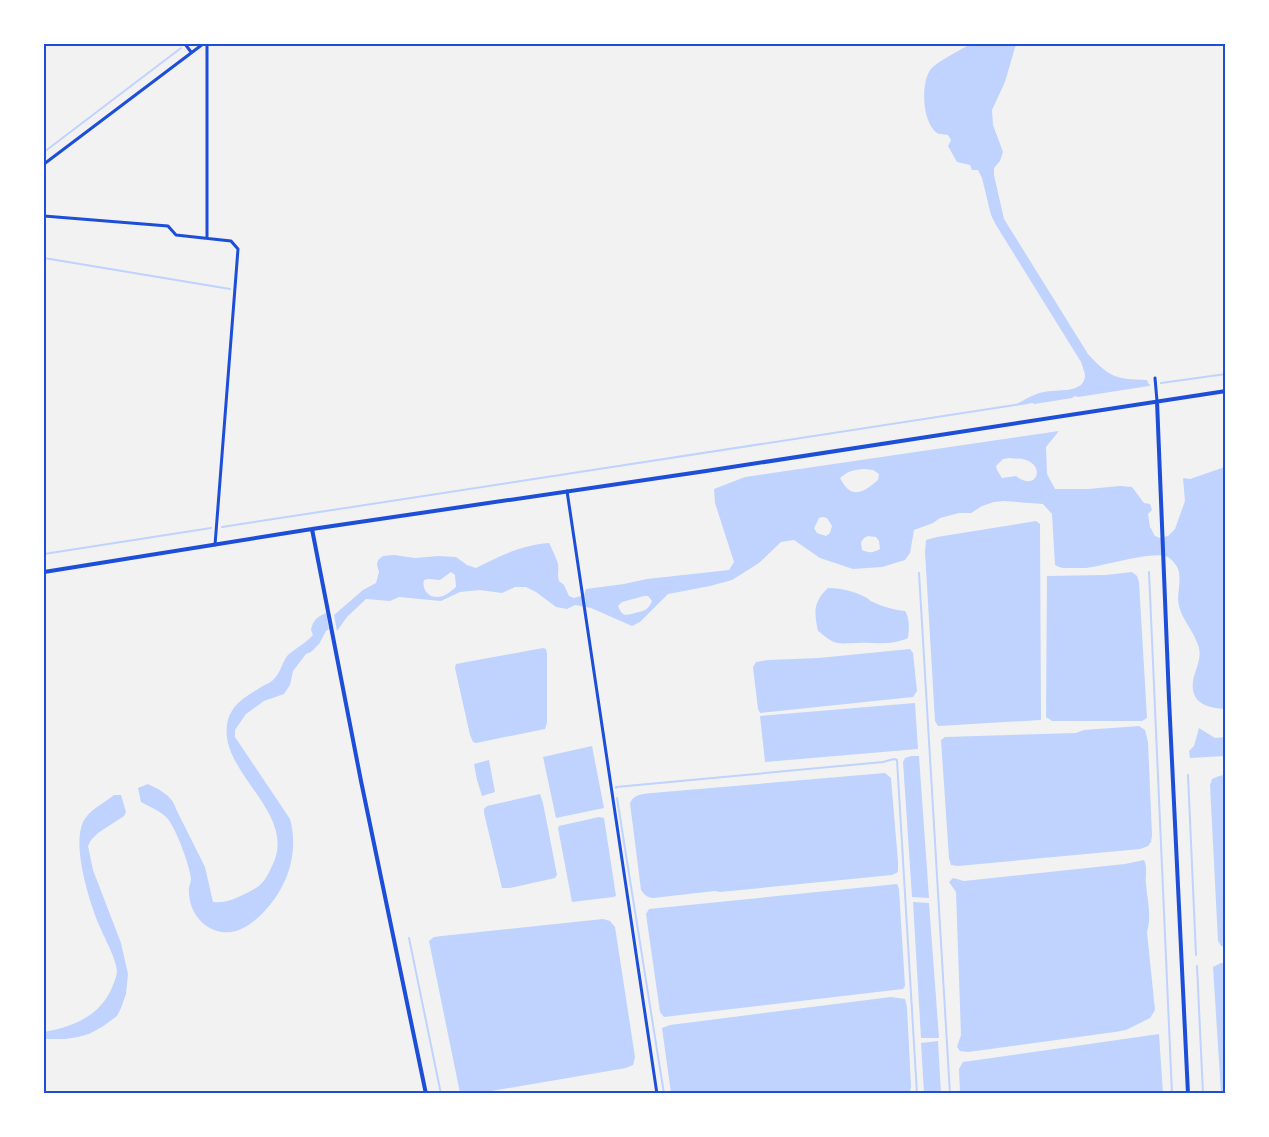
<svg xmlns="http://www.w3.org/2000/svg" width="1269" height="1137" viewBox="0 0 1269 1137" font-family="Barlow,sans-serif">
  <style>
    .water { fill: #bfd3fe; fill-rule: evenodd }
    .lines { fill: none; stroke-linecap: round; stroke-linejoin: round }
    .stream { stroke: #bfd3fe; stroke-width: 2 }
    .minor { stroke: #1d4ed8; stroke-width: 3 }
    .tertiary { stroke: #1d4ed8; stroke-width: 4 }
    .neatline { fill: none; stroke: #1d4ed8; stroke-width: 2 }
  </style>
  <rect width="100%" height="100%" fill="#f2f2f2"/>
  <path class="water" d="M970,44H1016L1005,82L992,110L993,125L1003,152L1000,161L994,168V175L1004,219L1088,354C1110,378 1116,379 1147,380L1149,385L1013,406C1023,401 1033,394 1044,392C1056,389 1084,394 1085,376C1085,372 1082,366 1081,362L996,225L991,215L982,178L978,170H972L970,165L957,162L948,146L951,140L948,135C947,135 941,134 939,134C922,126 920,82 931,69C938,61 961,50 970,44Z
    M1059,431L1046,447L1047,474L1055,489H1088L1120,486L1132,487L1144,503L1150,504L1152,510L1148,514L1150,527L1155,536L1160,538L1168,536L1175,529L1185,501L1183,478L1190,479L1225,467V709C1207,708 1190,703 1193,681C1195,669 1203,658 1198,645C1193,629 1179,617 1178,599C1178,588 1183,573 1175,564C1173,561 1171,559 1168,557C1154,550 1104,566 1086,568C1082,568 1077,568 1073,568C1066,568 1061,569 1055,565L1052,514L1043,504L1004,501L994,502L982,506L971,513H959L940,518L933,523L914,530L910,553L905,560L882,567L853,569L820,558L794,540L781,542L759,563L732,580L710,586L668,594L640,622L632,626L591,608L575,605L567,609L556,607L536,592L526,587H515L502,593L480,590L460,592L441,601L399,597L390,601L366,599L347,617L337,631L334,615L363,590L376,583L379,572L377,565L378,560L383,556L394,555L415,558L438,556L456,557L467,565L476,568C499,556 522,545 549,543C552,549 556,557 558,564C559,570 557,575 559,581L564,585L569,596L574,598L584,595L586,589L624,584L647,579L729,570L734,562L715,503L714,489L745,477ZM1010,458C1015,459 1021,458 1026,460C1046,467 1036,492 1016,476L1002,478L997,470L996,466L1003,459ZM864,469L873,470L879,474L878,480C863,493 851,500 840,478C848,471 853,470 864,469ZM823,517L827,518L832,526L830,533L826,536L817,533L814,528L819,518ZM868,536L876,537L879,541L880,549C873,553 869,553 862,550L861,542L864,538ZM451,572L455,575L456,587C452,590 448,594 443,596C432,600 421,592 424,580L428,579L440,580ZM644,596H648L652,601C648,610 644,611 635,613C625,616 622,616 618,606L622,602Z
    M1036,521L1040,524L1041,720L938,726L935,721L925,552L926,540L937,537Z
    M1132,572L1137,576L1139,582L1147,718L1142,721H1052L1046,717L1047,576L1106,575Z
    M828,588C839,588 854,591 865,597C868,598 870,601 873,602C883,607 895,610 905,611C910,618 909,630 908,638C890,646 875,642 857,643C851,643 843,644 838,643C830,642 824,635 818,631C814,612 813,602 828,588Z
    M326,613L329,629L326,631L319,644L311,652L306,654L293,671L290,685L284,694L264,701L246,714L235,730V737L290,819C295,838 294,855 288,873C279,900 244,945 212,929C198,923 189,907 189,892C188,888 191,883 191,879C190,866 176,829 168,819C161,811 150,807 141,802L138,788L148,784C160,790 173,796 176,809L205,867L213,902C228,904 243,895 256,888C264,883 268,875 272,866C299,814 220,774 227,725C230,704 247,696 263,686C266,684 272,682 274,679C281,672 282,662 288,655C296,648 306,643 313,635L311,630C313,620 317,617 326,613Z
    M543,648L546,649L547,653V722L545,729L476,743L473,742L470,735L455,668L456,664Z
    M910,649L913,653L917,691L913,697L760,713L758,709L753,667L756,662L768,660L819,658Z
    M915,703L918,749L765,762L760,716Z
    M1139,726L1145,730L1148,742L1152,835L1151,842L1148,846L1140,849L958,866L951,865L949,858L941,740L945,737L1076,733L1084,730Z
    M1199,728L1215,738L1225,737V756L1190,758L1189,751L1194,746Z
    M592,746L604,808L556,818L543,757Z
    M911,756H919L929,898L912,897L903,762L905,758Z
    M489,760L495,792L482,796L477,780L474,764Z
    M885,773L891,778L898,862V872L892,875L720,892L715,891L653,898C647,898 644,894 641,890L630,803C634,794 643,794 652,793Z
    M1225,775H1226L1225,947L1221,946L1218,941L1210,785L1212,779L1219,776Z
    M540,794L543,803L557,875L555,878L510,888H502L484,813V809L487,806Z
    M114,795H121L126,812L124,816L98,833L91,840L88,846L93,870L121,943L128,974L126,994L121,1008L117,1016L102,1027L89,1034L78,1037L66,1039H44V1032C72,1027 98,1017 111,990C113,985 116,978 117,972C117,960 104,937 99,925C89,901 72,846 83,822C89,810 104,803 114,795Z
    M599,817L604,818L616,896L613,897L572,902L558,828L559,826Z
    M1144,860C1148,868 1145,874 1146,883C1147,900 1152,915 1147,932L1155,1010L1150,1018L1126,1030L1115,1032L968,1052L960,1051L957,1047L961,1035L956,892L949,882L953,878L964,881L1125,864Z
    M897,884L899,889L905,986L903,989L664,1017L660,1012L646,914L649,909Z
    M913,902L929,903L939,1038H921Z
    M603,919L610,921L615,927L635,1057L633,1065L626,1068L480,1093H460L429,941L434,937L442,936Z
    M1221,963H1225V1094L1221,1093L1213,967Z
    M891,997L905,999L907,1007L911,1086L910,1093H671L662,1028L670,1025Z
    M1159,1034L1163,1093H960L959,1069L963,1062Z
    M938,1041L941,1093H924L921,1043Z"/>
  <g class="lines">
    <path class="stream" d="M44,152L181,48
      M44,258L230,289
      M1161,383L1226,374
      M1078,396L1149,385
      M1034,403L1072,397
      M222,527L1028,403
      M44,554L211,528
      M1149,572L1172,1094
      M919,573L950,1094
      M1188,775L1196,955
      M616,788V787L883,762L894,759L897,760L917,1094
      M617,798L664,1094
      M409,938L441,1094
      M1197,966L1203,1094"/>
    <path class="minor" d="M185,44L191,52
      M207,44V238
      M44,164L203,44
      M44,216L168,226L176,235L231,241L238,249L215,545
      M1155,378L1157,401
      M567,491L657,1094"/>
    <path class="tertiary" d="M1157,401L1169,699L1188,1094
      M312,529L361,781L426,1094
      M44,572L312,529L706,471L1226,391"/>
  </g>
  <rect width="1269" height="1137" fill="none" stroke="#ffffff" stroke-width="90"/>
  <rect x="45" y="45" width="1179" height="1047" class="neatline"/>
</svg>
